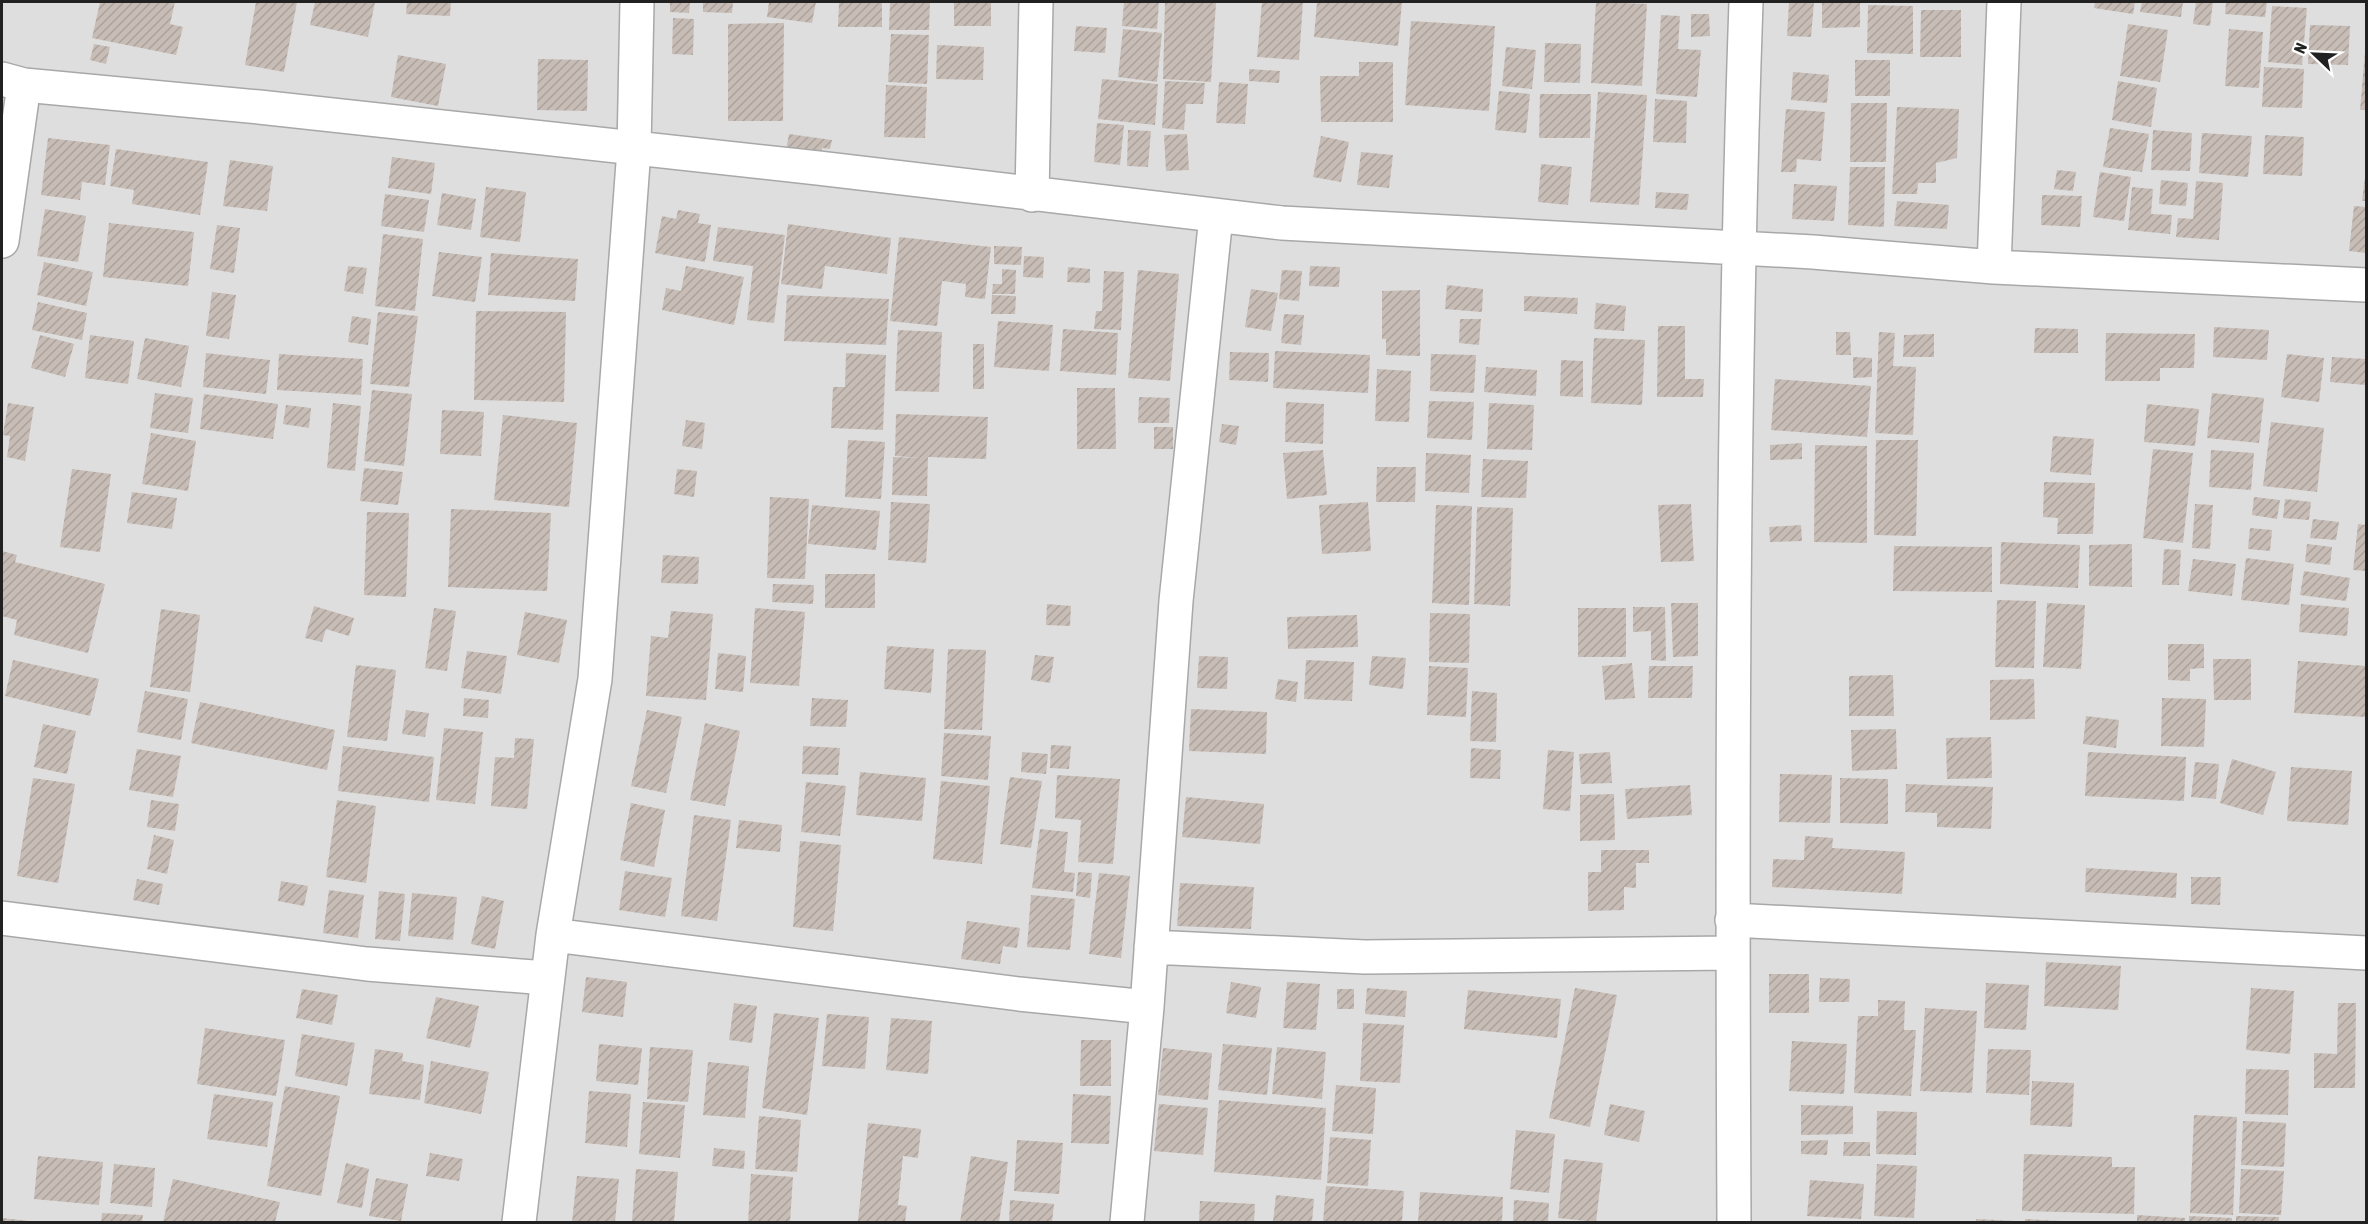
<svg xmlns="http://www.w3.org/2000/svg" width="2368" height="1224" viewBox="0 0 2368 1224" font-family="'Asap Condensed',sans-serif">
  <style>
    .residential { fill: #dfdede }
    .building { fill: url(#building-hatch) }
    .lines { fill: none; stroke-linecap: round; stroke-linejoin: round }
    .minor-casing { stroke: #a8a8a8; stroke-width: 36 }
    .minor { stroke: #fff; stroke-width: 33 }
  </style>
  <defs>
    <pattern id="building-hatch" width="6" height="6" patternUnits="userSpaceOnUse" patternTransform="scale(1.5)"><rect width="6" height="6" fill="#c7bdb6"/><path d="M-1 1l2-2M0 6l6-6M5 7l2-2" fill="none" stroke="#aba29c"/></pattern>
  </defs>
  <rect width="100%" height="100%" fill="#f2eee7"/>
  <path class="residential" d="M2,2H2366V1222H2Z"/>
  <path class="building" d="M100,2H175L170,24L183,27L176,55L92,38Z
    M256,2H297L284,72L245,65Z
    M315,2H375L368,37L310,25Z
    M407,2H451L450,16L406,14Z
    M670,2H690L689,13L670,12Z
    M703,2H733L732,13L703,12Z
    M769,2H816L812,23L767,17Z
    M839,2H882V27H838Z
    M890,2H930L929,30H889Z
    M954,2H991V26H954Z
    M1124,2H1159L1157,29L1122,26Z
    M1165,2H1216L1211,82L1163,79Z
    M1262,2H1303L1299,60L1257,57Z
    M1317,2H1402L1398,46L1314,37Z
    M1596,2L1647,4L1642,86L1591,83Z
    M1789,2H1814L1811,37L1787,36Z
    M1822,2H1860V27L1822,28Z
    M2095,2H2135L2133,14L2094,8Z
    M2142,2H2183L2181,17L2140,12Z
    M2196,2H2213L2210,26L2193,24Z
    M2226,2H2267L2265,17L2225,14Z
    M1868,5L1913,6V54L1867,53Z
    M2272,6L2307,8L2302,65L2268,62Z
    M1921,10H1961V57H1920Z
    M1691,14H1709L1710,36L1691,37Z
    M1661,15L1680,16L1678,49L1701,50L1697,97L1656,94Z
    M673,18L694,19L693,55L672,54Z
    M1411,21L1495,26L1489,111L1405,105Z
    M784,23L783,121H728V24Z
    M2128,24L2168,30L2160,82L2120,76Z
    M2310,25L2350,26L2348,65L2308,64Z
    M1076,26L1107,28L1105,53L1074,51Z
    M1123,29L1162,33L1157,82L1118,77Z
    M2229,29L2263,32L2259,88L2225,86Z
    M891,34L929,35L927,84L888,82Z
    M1545,43L1581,44L1580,83L1544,82Z
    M94,44L110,47L106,64L90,60Z
    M937,45L984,47L983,80L936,79Z
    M1506,47L1536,50L1532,89L1502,86Z
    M2365,52H2366V110H2360Z
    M398,55L446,64L438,106L391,97Z
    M538,59L588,60L587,111L537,110Z
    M1855,60H1890V96H1855Z
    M1359,62H1393V122H1321L1320,76H1359Z
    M2264,67L2304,69L2302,108L2262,107Z
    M1249,69L1280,71L1279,83L1249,81Z
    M1793,72L1829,75L1827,103L1791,100Z
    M1102,79L1158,84L1155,125L1098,119Z
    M1165,81L1205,83L1203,104H1186L1184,130L1162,128Z
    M2118,81L2157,88L2151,127L2112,120Z
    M1219,82L1248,84L1245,124L1216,123Z
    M886,85L927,87L925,138L884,137Z
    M1499,91L1530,94L1526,133L1495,130Z
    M1598,92L1647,95L1639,205L1590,202Z
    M1540,94H1591L1590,138H1539Z
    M1655,99L1687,101L1686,143L1653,142Z
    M1851,103H1887L1886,162H1850Z
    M1897,107L1959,109L1957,158L1936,163V183H1918L1917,194H1892Z
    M1786,109L1825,112L1821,161L1797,159L1796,172H1781Z
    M1097,123L1124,125L1120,165L1094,162Z
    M2110,128L2149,134L2142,172L2103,167Z
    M1128,130L1151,131L1148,167L1127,166Z
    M2153,130L2192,133L2190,171L2151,170Z
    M2202,133L2252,136L2248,177L2199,173Z
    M789,134L832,140L830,149L822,148V154L785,156Z
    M1187,134L1189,170L1166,171L1164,135Z
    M2265,135L2304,137L2302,176L2263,174Z
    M1321,136L1349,142L1341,182L1313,177Z
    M48,138L110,145L105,185L82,182L80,200L41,195Z
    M116,149L208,162L200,215L132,204L134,190L110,186Z
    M1361,152L1393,155L1389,188L1357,185Z
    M392,157L435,163L431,194L388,188Z
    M230,160L273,166L267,211L223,206Z
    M1541,164L1572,167L1568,205L1538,202Z
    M1850,167H1885L1884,227L1848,225Z
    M2057,170L2076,172L2073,191L2054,189Z
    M2100,172L2131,177L2124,221L2093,217Z
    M2365,177H2366V201H2362Z
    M2161,180L2188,183L2186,206L2159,204Z
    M2196,181L2223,183L2219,240L2176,237L2178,218L2193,219Z
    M1794,184L1837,186L1834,221L1792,219Z
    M486,187L526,192L520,242L480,237Z
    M2132,187L2153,189L2151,214L2172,215L2170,234L2128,230Z
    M1656,192L1689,194L1687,210L1655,208Z
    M442,193L476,199L471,230L437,225Z
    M385,194L429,200L424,232L381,226Z
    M2042,195L2082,196L2080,227L2041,225Z
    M1897,201L1949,205L1947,229L1894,226Z
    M2354,206L2366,207V253L2349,251Z
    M45,209L86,216L78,262L37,256Z
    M678,210L700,214L698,223L711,225L705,262L655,253L662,216L676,219Z
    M109,223L194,232L188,286L103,277Z
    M788,224L891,238L887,274L825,266L822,289L781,284Z
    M217,225L240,228L234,273L210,269Z
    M718,227L785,235L774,323L747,320L753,266L713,261Z
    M383,234L423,239L415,311L375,306Z
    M899,237L991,247L985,299L965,297L966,284L942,281L937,326L890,321Z
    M994,246L1022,247L1021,265L994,264Z
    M439,252L482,257L475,302L432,296Z
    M491,253L578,259L575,301L488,295Z
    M1024,256L1044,257L1043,278L1023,277Z
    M44,262L93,272L86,306L37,295Z
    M348,266L367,268L363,294L344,291Z
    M686,266L744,277L734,325L662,310L666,288L681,291Z
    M1310,266L1340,267L1339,287L1309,286Z
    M1068,267L1090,269V283L1067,282Z
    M1002,269L1016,270L1015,294H992L993,284H1002Z
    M1138,270L1179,274L1170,381L1128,378Z
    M1282,270L1302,271L1299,301L1279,299Z
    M1104,271L1124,272L1121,330L1094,329L1096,311H1102Z
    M1447,285L1483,289L1482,312L1445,309Z
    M1251,289L1278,293L1271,331L1245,327Z
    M1420,290V356L1386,355V339H1382V291Z
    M212,292L236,295L229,339L206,336Z
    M787,295L889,299L886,345L784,341Z
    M992,295L1016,296L1015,314H991Z
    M1524,296L1578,298L1577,314L1524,311Z
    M38,302L87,313L82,340L32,330Z
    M1596,303L1626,306L1624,331L1594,329Z
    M476,311L566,312L564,402L474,400Z
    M378,312L418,316L409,387L370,384Z
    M1284,314L1304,315L1301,345L1281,343Z
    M352,316L371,319L368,345L348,342Z
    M1460,319H1481L1479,345L1459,343Z
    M998,321L1053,325L1049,371L994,367Z
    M1658,326H1685V379H1704L1703,397H1657Z
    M2214,327L2269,330L2267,360L2213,357Z
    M2035,328L2078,329V353H2034Z
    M1063,329L1118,333L1116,375L1060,371Z
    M898,330L942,332L939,392L895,391Z
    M1836,332H1850L1851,355H1836Z
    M1879,332L1895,333L1893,366L1916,367L1913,435L1875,433Z
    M2106,333L2195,334L2194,368H2160V381H2105Z
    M1934,334V357H1903L1904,335Z
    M40,335L74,344L65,377L31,368Z
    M90,335L134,341L128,384L85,378Z
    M145,338L189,346L181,387L137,379Z
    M1594,338L1645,340L1642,405L1591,403Z
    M973,344H984V389H973Z
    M1275,351L1370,355L1368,393L1273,388Z
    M1230,352L1269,353L1268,382L1229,380Z
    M206,353L270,360L266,394L203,387Z
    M846,353L886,355L883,430L831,428L833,387H845Z
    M279,354L363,359L361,395L277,390Z
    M1431,354L1476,355L1474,393L1430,391Z
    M2287,354L2324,358L2319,402L2281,397Z
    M1853,357L1872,358V377L1853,378Z
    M2332,357L2366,359V385L2330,382Z
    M1561,360L1583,361V397L1560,396Z
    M1486,367L1537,370L1536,396L1484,392Z
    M1377,369L1411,371L1409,422L1375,421Z
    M1775,379L1871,386L1867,437L1771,430Z
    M1077,388H1115L1116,449H1077Z
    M372,390L412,394L404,466L364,461Z
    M155,393L193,398L188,433L150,428Z
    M2212,393L2264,398L2259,443L2207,438Z
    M204,394L278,404L273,439L200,429Z
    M1139,397L1170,398L1169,423H1138Z
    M1429,401L1474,402L1472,440L1427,438Z
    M1286,402L1324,404L1323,444L1285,442Z
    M8,403L34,407L25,461L7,457L10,436L3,435Z
    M333,403L361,406L355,471L327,468Z
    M1489,403L1534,405L1532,450L1487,449Z
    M2147,404L2199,409L2195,446L2144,442Z
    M286,405L311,408L309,428L283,424Z
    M442,410L484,412L481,456L440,454Z
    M896,414L988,417L986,459L928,457L927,496L892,495L893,457L922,458L895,456Z
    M503,415L577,423L569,507L494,500Z
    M686,420L705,423L702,449L682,446Z
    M2271,422L2324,428L2317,492L2263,486Z
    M1222,424L1239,426L1236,445L1219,442Z
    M1154,427H1173V449H1154Z
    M151,433L196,441L188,491L142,484Z
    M2053,436L2094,439L2091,475L2050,472Z
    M848,440L885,442L881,499L845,497Z
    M1876,440H1918L1916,536L1874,535Z
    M1802,443V459L1770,460V445Z
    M1815,445L1867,446V543L1814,542Z
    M2153,449L2193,453L2183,543L2143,538Z
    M1323,450L1327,495L1287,499L1283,453Z
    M2211,450L2254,453L2251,490L2209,487Z
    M1426,453L1471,455L1469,493L1425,491Z
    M1483,459L1528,461L1526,498L1481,497Z
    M1377,467H1416L1415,502H1376Z
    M364,468L403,472L398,505L360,501Z
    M72,469L111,474L100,552L60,547Z
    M677,469L697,471L694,497L674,494Z
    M2044,482L2095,483L2093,534H2057L2058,518L2043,517Z
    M132,492L177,498L172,529L127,523Z
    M770,497L809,499L805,579L767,578Z
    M2254,497L2280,500L2277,519L2252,515Z
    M2285,499L2311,502L2309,520L2283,518Z
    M891,502L930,504L926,563L888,560Z
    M1368,502L1371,551L1322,554L1319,505Z
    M1691,504L1694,561L1661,562L1658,505Z
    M2195,504L2213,505L2210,549L2192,548Z
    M812,505L880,511L876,550L808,544Z
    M1436,505L1472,506L1469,605L1432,603Z
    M1477,507L1513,508L1510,606L1474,604Z
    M451,509L551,513L547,591L448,587Z
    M367,512L409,513L406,597L364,595Z
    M2313,519L2339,522L2336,540L2310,538Z
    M2358,524L2366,525V571L2353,570Z
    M1801,525L1802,541L1770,542L1769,527Z
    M2250,528L2272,530L2270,551L2248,549Z
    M2001,542L2080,545L2078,588L2000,584Z
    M2132,544V587L2089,586V545Z
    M2307,544L2332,547L2330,565L2305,562Z
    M1894,546L1992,547V592L1893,591Z
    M2164,549L2181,550L2179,585H2162Z
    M2,551L17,555L15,562L105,584L88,653L14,635L17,620L2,616Z
    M663,555L699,557L698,584L661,583Z
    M2246,558L2294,564L2289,605L2241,600Z
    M2193,559L2236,564L2232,596L2188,591Z
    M2304,571L2350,578L2346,601L2300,595Z
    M825,574H875V608H825Z
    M773,584L814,585L813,604L772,602Z
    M1997,600L2036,601L2034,668L1995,667Z
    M1671,603H1698V656L1673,657Z
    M2047,603L2085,605L2081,669L2043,667Z
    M1047,604L1071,606L1070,626L1046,625Z
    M2301,604L2349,608L2347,636L2299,632Z
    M314,606L354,618L349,636L326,629L322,642L305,638Z
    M1633,607H1665L1666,661L1651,660V631L1633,632Z
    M434,608L456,611L447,671L425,668Z
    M755,608L805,612L799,686L750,683Z
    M1578,608H1626V657H1578Z
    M161,609L200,615L190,692L150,687Z
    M671,611L713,614L706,700L646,696L651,636L668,638Z
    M525,612L567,620L559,663L517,655Z
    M1430,613L1470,614L1469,663L1429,662Z
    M1357,615L1358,647L1288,649L1287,617Z
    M2168,644H2204V668L2190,669V681L2168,680Z
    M887,646L934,649L931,693L884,689Z
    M948,649L986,650L982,730L944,729Z
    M467,651L507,656L501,694L461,688Z
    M718,653L746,656L743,692L715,689Z
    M1035,655L1054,657L1050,683L1031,680Z
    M1199,656L1228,657L1227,689L1197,688Z
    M1372,656L1406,658L1403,689L1369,685Z
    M2213,659H2251V700H2214Z
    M13,660L99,679L90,716L5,696Z
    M1306,660L1354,662L1352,701L1304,699Z
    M2298,661L2366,666V717L2294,713Z
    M1632,663L1635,698L1605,700L1602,666Z
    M356,665L396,670L387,741L347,737Z
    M1429,666L1468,668L1466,717L1427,715Z
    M1649,666H1693L1692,698H1648Z
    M1893,675L1894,716H1849V676Z
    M1278,679L1298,682L1296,702L1275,699Z
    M2034,679L2035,719L1990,720V680Z
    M145,691L188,699L181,740L137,732Z
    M1472,691L1497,693L1496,742L1470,741Z
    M464,698L489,700L488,718L463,716Z
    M812,698L848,700L846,727L810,726Z
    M2162,698L2206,699L2204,747L2161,746Z
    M200,702L335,730L327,770L191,743Z
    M1191,709L1267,712L1266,754L1189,751Z
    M406,710L429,713L425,737L402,734Z
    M647,710L682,717L666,793L631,786Z
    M2086,716L2119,720L2116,748L2083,744Z
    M705,723L740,731L725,806L690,800Z
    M43,724L76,731L67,774L34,767Z
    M444,728L483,732L475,804L436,800Z
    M1896,729L1897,769L1852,771L1851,730Z
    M944,733L991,736L988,780L941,776Z
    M1991,737L1992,778L1947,779L1946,738Z
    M515,738L534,739L527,809L491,806L495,757L514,758Z
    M1051,745L1071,746L1069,769L1050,768Z
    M343,746L434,757L429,802L338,791Z
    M803,746L840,748L838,775L802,774Z
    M1471,748L1501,750L1500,779L1470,778Z
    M137,749L181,756L173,797L129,790Z
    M1548,750L1574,752L1570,811L1543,809Z
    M1022,752L1048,754L1046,774L1021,772Z
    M1610,752L1612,783L1581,784L1579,754Z
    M2088,752L2186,757L2184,801L2085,796Z
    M2232,759L2276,772L2263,815L2220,803Z
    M2195,762L2219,764L2216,799L2191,797Z
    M2291,767L2352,771L2348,825L2287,821Z
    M860,772L926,778L922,821L856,815Z
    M1780,774L1832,775L1830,823L1779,822Z
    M1057,775L1120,779L1113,864L1078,862L1081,820L1055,818Z
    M1010,777L1042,781L1031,848L1000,844Z
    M33,778L75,784L58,883L17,876Z
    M1840,778L1888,779V824L1840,823Z
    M941,781L990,786L982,864L933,859Z
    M806,782L846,786L840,836L801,832Z
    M1906,784L1993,787L1991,829L1937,827V813L1905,812Z
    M1690,785L1692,815L1627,819L1625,789Z
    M1614,794L1615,840L1580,841V795Z
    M1186,797L1264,804L1260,844L1182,837Z
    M151,800L179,804L175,831L147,827Z
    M337,800L376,806L366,883L326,877Z
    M631,803L665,810L654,867L620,860Z
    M694,815L731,820L717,921L681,916Z
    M739,820L782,825L780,852L736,848Z
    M1040,829L1068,832L1064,872L1075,873L1073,892L1032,888Z
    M154,835L174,840L167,874L147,869Z
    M1805,836L1833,838L1832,848L1905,852L1902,894L1772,887L1773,859L1804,860Z
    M800,841L841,845L833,931L793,927Z
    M1601,850H1649V863H1636V888L1624,887V910L1588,911V872H1601Z
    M2086,868L2177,873L2176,898L2085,892Z
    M625,871L672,878L665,917L619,910Z
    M1078,872L1092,873L1090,898L1076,896Z
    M1099,873L1130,876L1121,958L1089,954Z
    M2191,877H2221L2220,905L2191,904Z
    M137,879L163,884L159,905L133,900Z
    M281,881L308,886L304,906L278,901Z
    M1180,883L1254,887L1251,929L1177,926Z
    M329,890L364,895L358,938L323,933Z
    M379,891L405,894L400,941L375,939Z
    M412,893L457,897L453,940L408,936Z
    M1031,895L1075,899L1070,950L1027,947Z
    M482,896L504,901L495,949L471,944Z
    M967,921L1020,928L1017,948L1003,946L1000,964L961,959Z
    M2046,962L2121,966L2118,1010L2044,1006Z
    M1769,974H1809V1013H1769Z
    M586,977L627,982L623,1017L582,1012Z
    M1820,978L1850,979L1849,1002H1819Z
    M1231,982L1261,987L1256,1018L1226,1013Z
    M1287,982L1320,984L1316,1030L1283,1028Z
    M1986,983L2029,985L2026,1030L1984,1028Z
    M1367,988L1407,991L1405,1017L1365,1014Z
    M1575,988L1617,995L1590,1127L1549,1118Z
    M2251,988L2294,991L2290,1054L2246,1050Z
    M302,989L338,995L332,1025L296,1018Z
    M1337,989H1354V1009H1337Z
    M1468,990L1561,999L1557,1038L1464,1029Z
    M436,997L479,1006L470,1048L426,1038Z
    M1878,1000L1905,1001L1904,1030H1916L1911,1096L1854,1093L1858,1016H1878Z
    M734,1003L757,1006L752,1043L729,1040Z
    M2338,1003H2356L2355,1088H2314V1053L2337,1054Z
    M1925,1008L1977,1011L1972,1093L1920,1091Z
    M774,1013L819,1018L807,1115L762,1108Z
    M827,1014L869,1017L865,1069L822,1066Z
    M891,1018L932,1021L928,1074L886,1070Z
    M1363,1023L1404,1025L1400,1083L1360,1081Z
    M205,1028L285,1040L276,1096L197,1084Z
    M302,1034L355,1043L347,1086L295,1076Z
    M1081,1040H1111V1086H1080Z
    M1792,1041L1847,1044L1844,1094L1789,1091Z
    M599,1044L642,1048L638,1085L596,1081Z
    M1223,1044L1272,1048L1267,1095L1218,1090Z
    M650,1047L693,1050L688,1102L647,1099Z
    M1277,1047L1326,1052L1322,1099L1272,1094Z
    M1163,1048L1212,1053L1208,1100L1158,1095Z
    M375,1049L403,1053L402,1061L424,1065L420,1100L369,1094Z
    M1988,1049L2031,1050L2029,1095L1986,1093Z
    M431,1061L489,1072L481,1114L424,1103Z
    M708,1062L749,1066L745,1118L703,1115Z
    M2246,1069L2289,1070L2288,1115L2245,1114Z
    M2032,1081L2074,1083L2072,1127L2030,1125Z
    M1336,1085L1376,1088L1373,1134L1332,1131Z
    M285,1086L340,1096L321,1196L267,1186Z
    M589,1091L631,1094L627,1147L585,1143Z
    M214,1094L273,1102L267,1147L207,1139Z
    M1073,1094L1111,1096L1109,1144L1071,1143Z
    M1219,1100L1326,1108L1321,1180L1214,1172Z
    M643,1102L685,1105L680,1158L639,1154Z
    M1159,1104L1208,1108L1203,1155L1154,1151Z
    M1610,1104L1645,1111L1639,1142L1604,1135Z
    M1801,1105L1853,1106V1134L1801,1135Z
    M1877,1111L1917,1112L1916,1155L1876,1154Z
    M2194,1115L2237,1117L2233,1215L2190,1213Z
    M759,1116L801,1120L797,1172L755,1169Z
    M2243,1121L2286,1123L2284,1167L2241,1165Z
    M868,1123L921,1129L918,1158L903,1156L898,1205L907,1206L905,1222L858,1221Z
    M1516,1130L1555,1134L1549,1193L1510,1189Z
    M1330,1137L1371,1140L1368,1186L1327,1183Z
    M1017,1140L1063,1143L1059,1194L1014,1191Z
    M1828,1140L1827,1155L1801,1154V1141Z
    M1844,1142H1870V1156H1843Z
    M714,1148L745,1151L744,1169L712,1166Z
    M430,1153L463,1159L459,1181L426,1176Z
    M2024,1154L2112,1157V1167H2135L2134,1214L2022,1211Z
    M38,1156L103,1162L99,1205L34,1199Z
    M971,1156L1008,1162L999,1222H960Z
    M1564,1159L1603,1163L1596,1222L1558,1218Z
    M346,1163L369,1169L362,1208L337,1203Z
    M114,1164L155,1168L152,1207L110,1203Z
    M1877,1164L1917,1166L1914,1218L1874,1216Z
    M636,1169L678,1172L674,1222L632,1221Z
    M2241,1169L2284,1171L2281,1215L2239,1213Z
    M751,1174L793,1177L790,1222H748Z
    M577,1176L619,1179L615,1222H572Z
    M376,1178L408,1184L401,1221L369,1216Z
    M173,1179L280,1202L275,1222H163Z
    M1810,1180L1864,1184L1861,1219L1807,1216Z
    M1326,1186L1404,1191L1402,1222H1323Z
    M1420,1192L1503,1197L1502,1222H1418Z
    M1276,1195L1314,1199L1312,1222H1273Z
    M1010,1200L1054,1204L1052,1222H1009Z
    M1514,1200L1549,1203L1548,1222H1513Z
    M1200,1201L1255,1204L1254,1222H1199Z
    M102,1213L143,1215L142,1222H101Z
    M2137,1215L2185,1218V1222H2137Z
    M2189,1216L2232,1218V1222H2189Z
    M2236,1216L2279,1217V1222H2236Z
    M2,1218L29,1221V1222H2Z
    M1976,1219L2015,1221L2014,1222H1976Z
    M2025,1219L2061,1221V1222H2025Z"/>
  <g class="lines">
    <g class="minor-casing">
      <path id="minor" d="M2,79L24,85L259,107L818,168L1282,223L1813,252L1994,267L2366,285
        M1032,195L1036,2
        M2,241L24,85
        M1994,267L2004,2
        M2,918L367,964L547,978
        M1732,920L2366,953
        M553,935L1019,994L1147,1007
        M1151,947L1365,957L1733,953
        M519,1222L553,935L595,679L634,149L637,2
        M1127,1222L1147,1007L1176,601L1216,216
        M1734,1222C1732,816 1732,408 1746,2"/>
    </g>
    <use href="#minor" class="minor"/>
  </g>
  <rect width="2368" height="1224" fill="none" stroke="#212121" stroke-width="6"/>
  <g transform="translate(2314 54) rotate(293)" stroke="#ffffff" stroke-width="4.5" paint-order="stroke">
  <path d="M0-4.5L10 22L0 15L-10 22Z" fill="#212121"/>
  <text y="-9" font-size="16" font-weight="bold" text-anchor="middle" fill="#212121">N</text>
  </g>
</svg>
